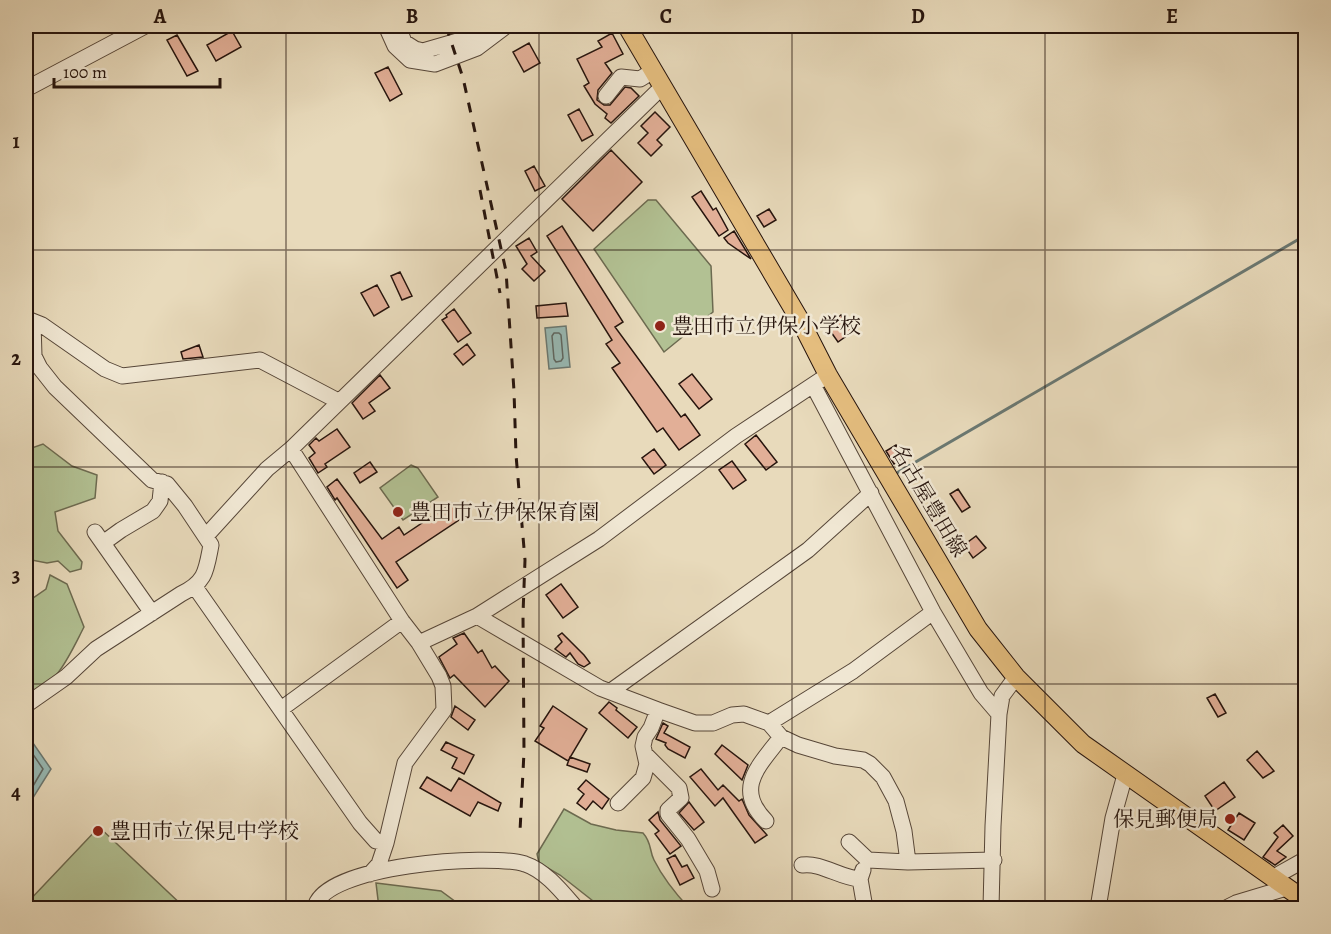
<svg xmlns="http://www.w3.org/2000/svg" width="1331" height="934" viewBox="0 0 1331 934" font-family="Alegreya,'Noto Serif JP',serif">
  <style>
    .green { fill: #b2c193; stroke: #6c6a50; stroke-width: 1.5 }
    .water { fill: #98bab5; stroke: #6a7872; stroke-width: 1.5 }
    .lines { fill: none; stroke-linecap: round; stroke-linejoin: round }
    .shore { stroke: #5f6761; stroke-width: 1.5 }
    .stream { stroke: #6a7872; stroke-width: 3 }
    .building { fill: #e2af97; stroke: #26140d; stroke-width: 1.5 }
    .minor-casing { stroke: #564638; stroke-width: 17 }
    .major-casing { stroke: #26140d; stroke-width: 20 }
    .minor { stroke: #f0e7d3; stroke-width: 15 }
    .major { stroke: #e4bd7e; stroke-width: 18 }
    .rail { stroke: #26140d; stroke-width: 3; stroke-dasharray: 10 10; stroke-linecap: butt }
    .grid { fill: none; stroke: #26140d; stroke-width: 1.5; stroke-opacity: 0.55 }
    .poi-dot { fill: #8f2418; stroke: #f0e7d3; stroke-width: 2 }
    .labels { text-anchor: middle; stroke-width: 5; stroke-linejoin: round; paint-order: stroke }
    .poi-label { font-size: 21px; fill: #26140d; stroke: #f0e7d3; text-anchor: start }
    .street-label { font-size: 21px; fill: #26140d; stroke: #f0e7d3 }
    .neatline { fill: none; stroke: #26140d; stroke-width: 2 }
    .grid-label { font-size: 20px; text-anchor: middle; font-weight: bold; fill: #26140d }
  </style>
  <rect width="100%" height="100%" fill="#e8dabb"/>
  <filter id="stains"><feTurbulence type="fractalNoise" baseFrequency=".00333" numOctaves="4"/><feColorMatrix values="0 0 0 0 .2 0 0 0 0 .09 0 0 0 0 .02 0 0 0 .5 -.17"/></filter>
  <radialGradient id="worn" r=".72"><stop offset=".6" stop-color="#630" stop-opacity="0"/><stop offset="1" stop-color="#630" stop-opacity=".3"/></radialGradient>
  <path class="green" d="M648,200H656L711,266L713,312L664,352L594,249Z
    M43,444L72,466L97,475L95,498L55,512L58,531L82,562L81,569L70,572L58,561L47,563L26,559V450Z
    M411,465L418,468L438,497L403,520L380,488Z
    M50,575L67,584L84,627C69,656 58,684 26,698V603L46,589Z
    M564,809L591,824L616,830L643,833C652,843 649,850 654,860C663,878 676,894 689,908H602L560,875L539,863L537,854Z
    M99,827L185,908H26V904Z
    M376,883L441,891L464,908H379Z"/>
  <path class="water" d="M566,326L570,367L549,369L545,328Z
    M26,733L51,769L26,809Z"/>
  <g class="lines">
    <path class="shore" d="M554,333H559L561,335L563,358L561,361L556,362L554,359L552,336Z
      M26,744L43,769L26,798"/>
    <path class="stream" d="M895,474L1306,235"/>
  </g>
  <path class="building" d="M232,31L241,47L216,61L207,45Z
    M612,33L623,54L605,63L612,73L598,90L597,100L604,105H610L625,87L631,88L639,96L611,123L605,118L607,114L595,104L584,86L589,83L577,59L602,47L598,41Z
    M177,35L198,71L187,76L167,40Z
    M529,43L540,63L524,72L513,52Z
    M388,67L402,94L390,101L375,73Z
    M579,109L593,135L582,141L568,115Z
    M655,112L670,127L657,140L662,145L651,156L638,143L648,133L641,126Z
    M611,150L642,182L593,231L562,199Z
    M534,166L545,186L535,191L525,171Z
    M701,191L713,210L716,208L728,230L719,236L692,197Z
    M769,209L776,220L764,227L757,216Z
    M562,226L623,322L615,327L681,417L685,414L700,435L679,450L663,428L657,432L612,368L620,363L606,344L612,340L547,236Z
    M734,231L751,259L728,243L724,238Z
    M529,238L537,252L531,256L545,271L534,281L522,269L527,264L516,246Z
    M400,272L412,296L402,300L391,276Z
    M377,285L389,307L374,316L361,293Z
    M566,303L568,316L537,318L536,306Z
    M454,309L471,333L458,342L442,320L447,317L446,315Z
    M841,315L852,332L838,342L826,325Z
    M467,344L475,355L463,365L454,354Z
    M199,345L203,357L183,359L181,352Z
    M692,374L712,399L699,409L679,384Z
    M380,375L390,388L369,403L375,411L363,419L352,403Z
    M337,429L350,447L325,464L327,467L318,473L309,458L315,453L309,445L316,438L319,441Z
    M756,435L777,462L766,470L745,444Z
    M896,445L904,457L894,464L886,451Z
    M654,449L666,465L654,474L642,458Z
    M732,461L746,480L733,489L719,470Z
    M370,462L377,472L360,483L354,473Z
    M337,479L382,539L399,527L404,535L452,503L462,518L396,562L408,580L397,588L337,498L335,500L327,487Z
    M958,489L970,507L962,512L950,494Z
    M976,536L986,548L973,558L964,545Z
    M561,584L578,607L563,618L546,595Z
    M464,633L478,653L482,650L492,668L495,666L509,681L485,707L454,675L450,678L439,657L457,644L453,638Z
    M562,633L584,655L590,663L584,667L578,664L570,653L566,657L555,649L562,642L558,636Z
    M1215,694L1226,713L1218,717L1207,698Z
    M609,702L617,708L616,710L637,727L628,738L599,713Z
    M455,706L475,720L468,730L451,717Z
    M553,706L587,729L568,761L535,741L544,728L540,726Z
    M663,723L668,726L664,733L690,747L685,758L668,749L665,745L666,743L656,739Z
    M446,742L474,755L464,774L452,768L457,758L441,750Z
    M722,745L748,765L742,780L715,754Z
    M1257,751L1274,771L1263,778L1247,760Z
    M570,757L590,764L587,772L567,765Z
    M701,769L718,790L723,785L739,801L742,799L749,815L767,835L755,843L723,798L715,806L690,777Z
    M427,777L451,791L459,778L501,803L498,811L478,802L470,816L420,788Z
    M586,780L609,799L602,809L593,801L586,810L577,803L584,794L578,789Z
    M1224,782L1235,797L1215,811L1205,796Z
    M689,802L704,822L694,830L679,813Z
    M658,812L660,820L681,846L670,854L655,834L659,831L649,820Z
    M1239,813L1255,823L1244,840L1228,830Z
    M1283,825L1293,836L1277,851L1286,857L1275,865L1263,857L1278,837L1274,833Z
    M675,855L682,867L687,865L694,878L680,885L667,859Z"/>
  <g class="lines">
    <g class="minor-casing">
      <path id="minor" d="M386,26L395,46L410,60L435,64L477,48L506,26
        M398,26L404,42L415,49L423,51L468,38L479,29V26
        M26,89L145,26
        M606,96L621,77L640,79L653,71
        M27,319L42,325L105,369L122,376L260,360L338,401
        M813,385L933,612L981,693L999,714
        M291,449L402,621L419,643L439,676L443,686L444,710L405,763L386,843L379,864L370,874
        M95,532L152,613
        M206,536L267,469L291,449L662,87
        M103,543L121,530L153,511L160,501L162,482
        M195,587L360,823L376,841L386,843
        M477,616L600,688L658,710L695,723H713L732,715L744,714L769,723L781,737L798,745L835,756L863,760L870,764L883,777L896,801L904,831L908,862L994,860
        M419,643L477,616L599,539L736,436L828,375
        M611,691L808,550L871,493
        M26,705L66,677L96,649L181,594C206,582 206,571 211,545L185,506L167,484L152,480L55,387L40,368L34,356L33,323
        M281,709L402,621
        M769,723L853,671L933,612
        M645,754L679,788L681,798L668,810V814L688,839L707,871L712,889
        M618,803L643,778L647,764L643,746L645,737L651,728L658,710
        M766,821C733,788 760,765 781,737
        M849,842L868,860L908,862
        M802,865C821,862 840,878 860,879
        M863,870L860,879L865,908
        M1272,878L1306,859
        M315,908C322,865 489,853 525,864C546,871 562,892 576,908
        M991,908L993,826L999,714L1002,696L1016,677
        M1098,908L1113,818L1125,775
        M1226,908L1236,903L1286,888"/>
    </g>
    <g class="major-casing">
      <path id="major" d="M627,26L801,322L828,375L978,629L1016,677L1083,744L1306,901"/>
    </g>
    <use href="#minor" class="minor"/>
    <use href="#major" class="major"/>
    <path class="rail" d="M446,26L463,78L506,271L514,391L516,455L525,560L523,614L524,752L520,831
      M480,190L500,293"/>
  </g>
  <path class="grid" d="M286,26V908M539,26V908M792,26V908M1045,26V908M26,250H1306M26,467H1306M26,684H1306"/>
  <g class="poi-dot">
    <circle cx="660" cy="326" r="6"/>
    <circle cx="398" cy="512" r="6"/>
    <circle cx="1230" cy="819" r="6"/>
    <circle cx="98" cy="831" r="6"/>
  </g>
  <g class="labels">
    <g class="poi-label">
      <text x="672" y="333">豊田市立伊保小学校</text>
      <text x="410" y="519">豊田市立伊保保育園</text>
      <text x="1218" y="826" text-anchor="end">保見郵便局</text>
      <text x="110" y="838">豊田市立保見中学校</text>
    </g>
    <g class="street-label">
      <text transform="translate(929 501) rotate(59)" y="7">名古屋豊田線</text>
    </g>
  </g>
  <rect width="1331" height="934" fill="none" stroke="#e8dabb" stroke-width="66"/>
  <path d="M54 78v9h166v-9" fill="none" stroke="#26140d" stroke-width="3"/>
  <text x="63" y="78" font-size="18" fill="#26140d" stroke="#f0e7d3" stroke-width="4.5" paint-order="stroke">100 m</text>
  <rect x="33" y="33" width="1265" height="868" class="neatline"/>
  <g class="grid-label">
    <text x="160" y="23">A</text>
    <text x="412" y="23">B</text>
    <text x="666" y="23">C</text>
    <text x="918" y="23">D</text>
    <text x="1172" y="23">E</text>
    <text x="16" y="148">1</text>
    <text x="16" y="365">2</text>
    <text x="16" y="582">3</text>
    <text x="16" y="799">4</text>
  </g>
  <rect width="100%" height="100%" filter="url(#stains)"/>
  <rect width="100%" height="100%" fill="url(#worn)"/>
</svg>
